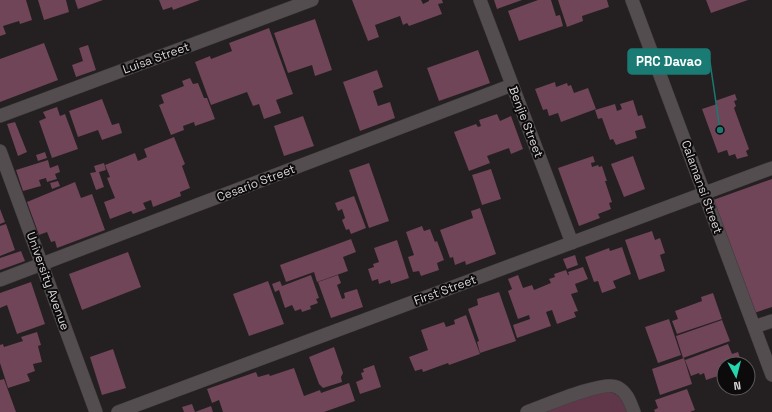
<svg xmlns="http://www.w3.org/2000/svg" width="772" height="412" viewBox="0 0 772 412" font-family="'Space Grotesk',sans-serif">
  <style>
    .forest { fill: #603749 }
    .building { fill: #6f4557 }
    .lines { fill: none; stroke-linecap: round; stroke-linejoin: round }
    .minor-casing { stroke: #3e3a3c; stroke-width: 14 }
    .minor { stroke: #534d4f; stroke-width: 13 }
    .labels { text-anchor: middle; stroke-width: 4; stroke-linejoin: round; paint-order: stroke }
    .street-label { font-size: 12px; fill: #d8d5d6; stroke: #0c0a0a }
    .leader { fill: none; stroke: #197b73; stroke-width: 1.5 }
    .callout-dot { fill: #197b73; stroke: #0c0a0a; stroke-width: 1.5 }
    .callout { fill: #197b73; stroke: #197b73; stroke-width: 1.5 }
    .callout-label { font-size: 13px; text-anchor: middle; font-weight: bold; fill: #fff }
  </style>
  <rect width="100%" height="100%" fill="#241f21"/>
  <path class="forest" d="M605,391C619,393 623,399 628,412H544L593,393Z"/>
  <path class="building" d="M0,0H26L32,20L20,24L19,21L3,26L6,34L0,36Z
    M38,0H66L69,12L44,20Z
    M75,0H103L78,9Z
    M159,0H200L173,10L172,7L163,10Z
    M352,0H421L423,4L429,1V0H442L443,3L438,4L442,14L409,26L407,23L403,25L400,16L375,25L379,37L368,41Z
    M494,0H522L497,9Z
    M538,0H551L556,16L560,15L563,26L519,41L508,11Z
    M558,0H607L609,7L582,16L583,21L567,27Z
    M706,0H748L711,13Z
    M315,19L332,70L315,76L312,65L288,73L274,33Z
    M269,28L293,94L276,100L281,113L264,119L259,104L253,106L247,92L211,105L195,62L210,56L211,59L232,51L229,43Z
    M44,43L58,80L0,102V59Z
    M88,45L96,70L76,77L72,65L83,61L79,48Z
    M478,50L490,83L439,101L427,68Z
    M377,70L383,87L373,91L378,106L390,102L395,118L360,131L343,82Z
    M190,78L193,84L198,83L204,98H207L215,119L195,126L194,122L183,126L184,130L171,135L159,105L164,103L161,95L184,86L182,81Z
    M555,82L556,87L567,83L568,86L571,85L574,93L588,88L596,109L561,122L558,113L549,116L547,109L543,110L535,89Z
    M735,94L737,100L734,101L736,106L734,108L749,149L746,151L748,156L737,159L735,154L729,156L727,150L718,153L702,109L717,104L715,101Z
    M102,99L112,125L119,123L122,133L102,140L98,130L78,137L69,111Z
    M633,100L638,116L642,115L646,128L635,131L637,138L616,145L613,139L610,140L602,118L598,119L595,110L615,104L617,111L622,109L620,104Z
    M57,107L60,116L65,114L78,149L52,158L39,121L46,118L43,112Z
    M497,114L500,121L511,116L523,149L511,154L509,148L487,156L490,163L469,171L454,132L476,124L478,127L481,126L479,120Z
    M303,116L314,146L284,156L274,126Z
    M15,122L27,152L18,156L7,124Z
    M174,137L185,164L182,166L190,188L180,192L181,196L153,207L151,200L143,203L146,209L133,214L131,211L110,219L104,202L115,198L107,178L110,177L105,165L135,153L138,161L147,157L144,149Z
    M45,152L47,158L38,161L36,155Z
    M593,156L595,162L591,163L592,167L598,165L599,167L602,166L607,181H605L612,202L609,203L611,209L598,214L600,218L579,226L558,168Z
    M633,156L645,189L624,197L611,164Z
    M48,160L50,168L58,165L60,172L55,174L57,179L47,182L46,178L39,180L41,186L23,191L16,170Z
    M104,163L106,170L99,172L104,187L96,190L90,173L96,172L94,166Z
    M369,163L389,221L369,228L349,170Z
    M491,169L501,199L482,205L472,175Z
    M772,179V307L754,313L713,200Z
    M58,181L60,186L52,189L50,183Z
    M75,182L81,198L92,194L105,230L57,248L55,241L51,242L47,232L39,235L27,202Z
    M354,196L366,228L351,234L349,229L346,230L342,220L345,218L342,209L338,211L335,203Z
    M480,208L496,254L466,265L465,261L455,265L453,257L450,258L440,230L473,218L471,211Z
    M0,209L5,222L0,224Z
    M6,224L15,250L0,256V226Z
    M422,226L424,231L430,229L435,242L437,241L444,260L437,263L439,270L421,276L419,271L413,272L408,257L414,255L406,232Z
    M652,231L655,240L660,238L665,253L660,255L665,271L639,280L625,240Z
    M351,239L356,252L343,257L348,271L317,282L314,272L286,282L280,265Z
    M397,240L409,278L391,284L390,280L379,284L378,279L372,281L368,269L374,267L373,264L379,262L374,248Z
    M622,247L631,274L613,281L616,288L602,293L598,281L594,282L585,257L609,248L610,251Z
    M21,251L25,261L0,270V258Z
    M128,252L141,287L82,310L69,274Z
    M575,255L578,265L567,269L563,259Z
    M583,267L588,279L575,284L578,292L571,294L578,311L574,312L576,317L557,324L552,310L546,312L551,326L517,338L513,325L530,319L529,315L518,319L508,291L512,289L508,279L518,275L523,288L532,285L534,290L551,283L549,279L555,277L554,274L566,270L568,275H569L568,272Z
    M311,275L319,298L316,299L318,303L310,306L311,309L302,312L301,309L295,311L292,305L285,308L279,290L275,292L272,284L280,281L282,286Z
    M338,275L341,283L337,285L342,299L345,298L344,293L357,289L363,307L331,318L318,282Z
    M268,281L284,324L249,336L233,294Z
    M31,282L45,324L17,334L7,305L0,308V293Z
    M499,292L516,341L480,353L477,342L479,341L468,309L478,305L477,299Z
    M713,293L722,319L677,334L672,321L678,319L675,311L702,301L701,297Z
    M466,315L480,354L449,365L448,363L423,372L422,369L415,371L409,357L428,350L421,330L444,322L446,327L455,324L454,320Z
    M669,319L681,355L658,363L645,327Z
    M722,320L730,341L683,358L676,336Z
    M37,332L41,345L38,346L42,362L33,364L35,371L27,374L30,381L8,388L0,363V345L3,344L4,347L23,341L21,337Z
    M728,344L732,354L738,352L742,364H724V374L706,380L704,373L700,375L699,373L691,376L685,360Z
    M334,347L343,373L341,377L342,382L323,388L319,384L309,357Z
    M113,349L126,388L102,395L90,357Z
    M684,358L692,384L660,395L652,369Z
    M374,365L381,387L360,394L356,382L363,379L361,373L364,372L363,369Z
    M294,368L304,396L320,390L321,393L349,383L355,401L324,412H223L219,400L212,403L207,389L256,372L258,377L269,374L270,376Z
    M4,379L16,412H0V380Z
    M687,389L695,410L690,412H655L654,410L658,408L655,400Z
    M192,404L195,412L211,406L213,412H184L182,407Z"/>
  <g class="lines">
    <g class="minor-casing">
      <path id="minor" d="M480,0L572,243
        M632,0L772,375
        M0,116L312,0
        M0,151L96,412
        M0,280L512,85
        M754,327L772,321
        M118,412L772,168
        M527,412C544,406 603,380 617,387C627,392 630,402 634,412"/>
    </g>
    <use href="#minor" class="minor"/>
  </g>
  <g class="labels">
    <g class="street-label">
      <text transform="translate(156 58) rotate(-20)" y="4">Luisa Street</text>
      <text transform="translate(526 122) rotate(69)" y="4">Benjie Street</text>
      <text transform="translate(256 183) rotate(-21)" y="4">Cesario Street</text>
      <text transform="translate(702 187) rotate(70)" y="4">Calamansi Street</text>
      <text transform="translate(48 281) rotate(70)" y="4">University Avenue</text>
      <text transform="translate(445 290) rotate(-20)" y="4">First Street</text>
    </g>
  </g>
  <path class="leader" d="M720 130L710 62"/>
  <circle class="callout-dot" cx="720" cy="130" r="4"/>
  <rect class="callout" x="628" y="49" width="82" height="25" rx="4"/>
  <g class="callout-label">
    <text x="669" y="66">PRC Davao</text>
  </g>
  <g transform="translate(736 376) rotate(173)"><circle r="19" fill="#0c0a0a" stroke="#5e5b5c"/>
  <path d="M0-3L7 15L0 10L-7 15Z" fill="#27d5ad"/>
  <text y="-6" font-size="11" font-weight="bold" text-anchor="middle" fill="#d8d5d6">N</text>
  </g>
</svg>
